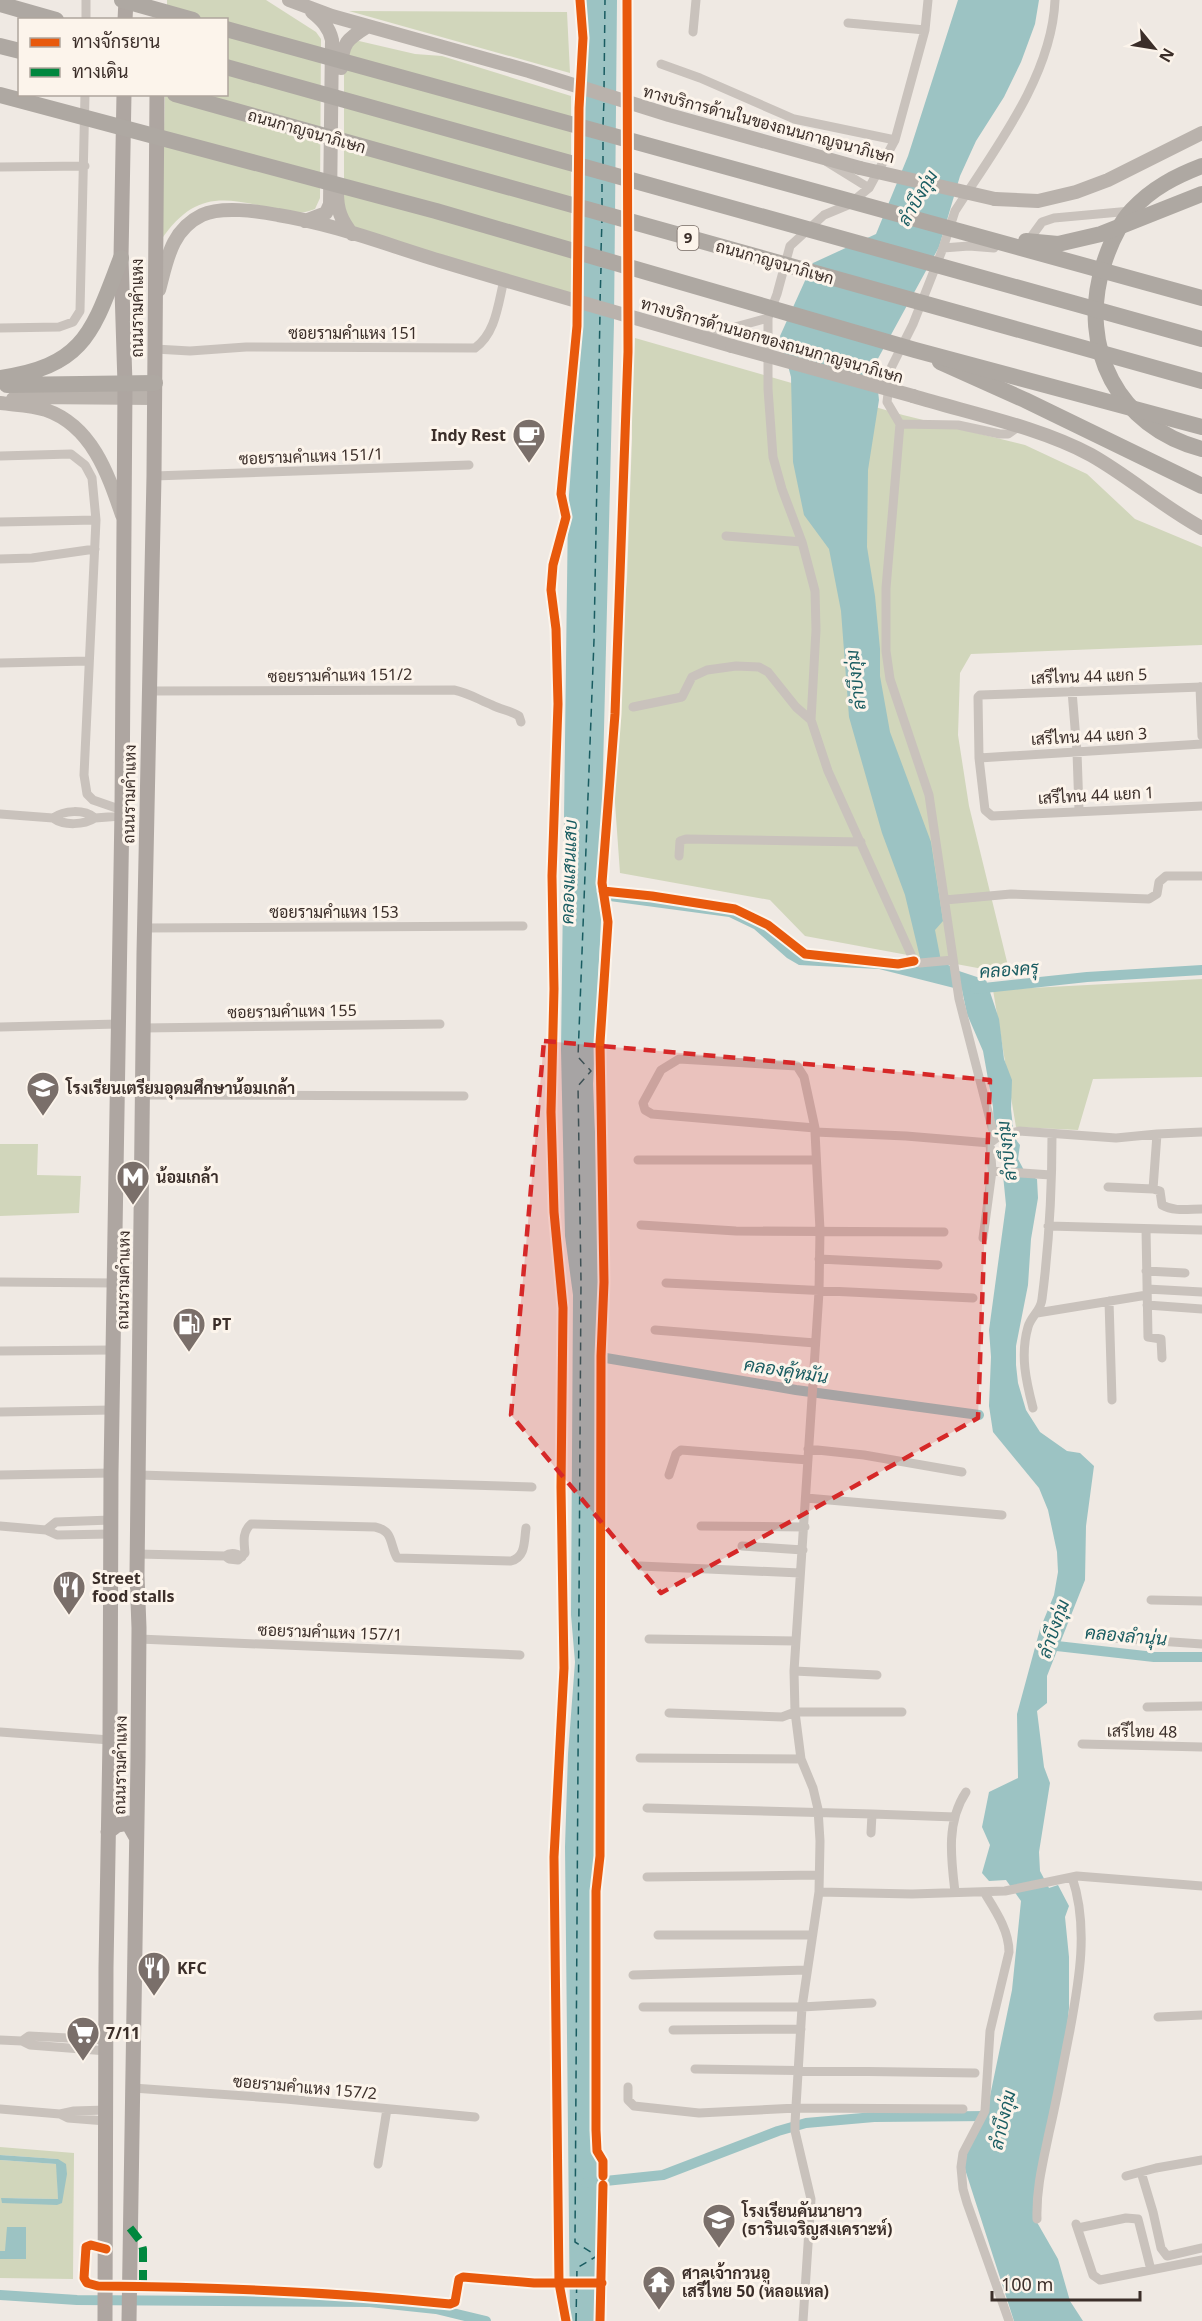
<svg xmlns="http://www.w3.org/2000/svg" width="1202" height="2321" viewBox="0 0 1202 2321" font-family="'Noto Sans',Sarabun,sans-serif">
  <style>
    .green { fill: #d1d6bb }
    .water { fill: #9cc3c3 }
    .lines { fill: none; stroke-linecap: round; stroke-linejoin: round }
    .canal { stroke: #9cc3c3; stroke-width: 10 }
    .ferry { stroke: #195c61; stroke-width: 1.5; stroke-dasharray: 8 6; stroke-linecap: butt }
    .street { stroke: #c9c2bc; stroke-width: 9 }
    .secondary { stroke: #b9b2ac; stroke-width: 14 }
    .primary { stroke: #aea6a1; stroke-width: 15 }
    .highway { stroke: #aea8a2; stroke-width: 16 }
    .secondary-bridge { stroke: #b9b2ac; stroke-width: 14 }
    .highway-bridge { stroke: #aea8a2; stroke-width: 16 }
    .quiet { stroke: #00873e; stroke-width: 8; stroke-dasharray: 15 8; stroke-linecap: butt }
    .cycleway-casing { stroke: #fcf4eb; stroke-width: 13 }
    .cycleway { stroke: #e8590c; stroke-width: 9 }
    .marked { fill: #d62828; fill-opacity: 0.2; stroke: #d62828; stroke-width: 4.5; stroke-dasharray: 12 8; stroke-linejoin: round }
    .labels { text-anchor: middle; stroke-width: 6; stroke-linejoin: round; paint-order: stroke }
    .shield { fill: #fcf4eb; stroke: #756963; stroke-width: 1.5 }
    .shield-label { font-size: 15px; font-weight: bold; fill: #3b2e29 }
    .street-label { font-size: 16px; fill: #3b2e29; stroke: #fcf4eb }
    .poi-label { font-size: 16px; font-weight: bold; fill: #3b2e29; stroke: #fcf4eb; text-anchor: start }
    .water-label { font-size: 18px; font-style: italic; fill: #195c61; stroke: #fcf4eb }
  </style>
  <rect width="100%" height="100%" fill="#efe9e3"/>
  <path class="green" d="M167,0H266L316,32L321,39L320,198L315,209C297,216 289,212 270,208C221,196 193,193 161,240L165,95L226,94V20L167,19Z
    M349,11L567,12L570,73Z
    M359,41L415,54L442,56L571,96V296L353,229L344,214V53L350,44Z
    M635,338L903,415L1025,445L1087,474L1135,519L1202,547V645L971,654L960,673L958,735L969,806L1010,974L805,936L770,900L620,873L612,761L627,578L632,438L631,399Z
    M1202,979V1077L1093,1079L1078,1130L1016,1127L993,990Z
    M0,1144H38L37,1175L81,1176L79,1213L0,1216Z
    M0,2147L74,2153L73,2279L0,2278V2259H26L25,2227L5,2252L0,2251V2160L57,2164L58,2199L1,2198L62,2202L58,2159L0,2155Z"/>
  <path class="water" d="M582,0H617L614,322L600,893L699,904L729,910L747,916L764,926L801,955L922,966L905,895L882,833L849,717L841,611L829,549L804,515L793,462L791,377L780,336L813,263L876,234L908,156L958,0H1039L1035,24L1021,62L1004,97L976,141L960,176L939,247L875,364L879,400L868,470L867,547L875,596L880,649V676L890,732L931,842L943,921L935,930L941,961L959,971L986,980L999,1019L1004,1059L1012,1080L1011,1109L1014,1137L1020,1145L1018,1159L1026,1174L1037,1179L1038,1198L1031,1239L1028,1285L1016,1346V1365L1018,1383L1026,1410L1040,1432L1067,1451L1080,1453L1094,1466L1086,1526L1085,1580L1047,1676V1703L1037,1711L1044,1767L1050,1783L1039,1852L1040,1871L1049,1888L1058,1885L1069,1906L1065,1917L1069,1957V2008L1065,2050L1034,2217L1058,2259L1070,2301L1083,2321H1014L962,2160L989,2101L1012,1990L1021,1901L1006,1880L989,1881L982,1873L990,1845L982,1827L989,1792L1018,1778L1017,1714L1040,1629L1054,1595L1058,1572L1057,1552L1048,1510L1039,1488L993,1432L989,1406L991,1357L989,1330L1006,1205L1000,1145L1002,1139L998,1131L994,1132L993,1107L983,1051L967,1014L962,990L879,969L799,965L787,958L754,929L729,917L602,900L593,1084L599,1228L600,1357V1471L594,1730L597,1864L593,1885L595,2149L600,2167L597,2321H570L565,1847L568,1754L575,1662L571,1615L573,1295L565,1236L561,1050L568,508L582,322L586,40Z
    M0,2155L58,2159L66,2164L67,2174L62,2203L57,2205L2,2203L1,2198L58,2199L56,2164L0,2160Z
    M7,2227H26V2259H0V2251H5Z"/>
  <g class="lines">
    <path class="canal" d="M975,989L1087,977L1202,970
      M588,1355L796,1390L979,1415
      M1048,1645L1154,1657H1202
      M586,2183L663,2175L778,2131L806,2123L874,2117L989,2116
      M0,2295L77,2300L370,2302L436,2309L486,2321"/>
    <path class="ferry" d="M604,89L605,0
      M603,125L604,100
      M603,164V142
      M602,206V181
      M601,251L602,220
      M600,302L601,268
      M576,2321L577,2268L597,2256L575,2242L581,1281L578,1086L591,1071L578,1057L594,640L600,313"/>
    <path class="street" d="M86,20V0
      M848,23L925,30
      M693,32L696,0
      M661,64L700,78L794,119L895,140L925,30L928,0
      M827,162L869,188
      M0,167L85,166
      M1026,244L1042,222L1054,218L1131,211
      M943,248L969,246L994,248
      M0,328L59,327L73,322L80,311L85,94
      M702,336L768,318
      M155,349L190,351L246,347L475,348C496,333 498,304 504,280
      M900,424L958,425L1000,434H1008L1018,427
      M0,456L71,454L85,465L92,478L96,520L84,775L87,794L93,800L122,810
      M154,476L469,465
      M0,522L96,520
      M726,536L802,542L782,489L773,457L768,389V318L777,294L790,246L824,215L848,205L869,188L895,140
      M802,542L815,591L816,630L811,720L828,771L914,961L920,963L953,960
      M0,559L32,558L95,549
      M0,663L88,661
      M1200,687L1202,736
      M1202,687L980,695L978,697L979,758L985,810L992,816L1202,806
      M148,691L454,690C469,693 479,700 492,705C501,710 510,710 519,716L521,722
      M1072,691L1077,752L1079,810
      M633,707L682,697L692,677L707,670L736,666L759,667L768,672L796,707L811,720
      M979,758L1202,744
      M0,814L53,818C64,826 84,825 95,818C84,809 64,810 53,818
      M95,818L121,816
      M679,856L680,841L686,839L861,842
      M945,900L1011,894L1149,899L1157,894L1159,882L1166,876H1202
      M144,928L523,926
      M0,1027L118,1024
      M143,1028L440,1024
      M142,1095L464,1096
      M815,1132L906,1136L990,1143L999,1136L1019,1131L1116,1138L1157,1134L1153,1189L1108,1187
      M1157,1134L1202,1132
      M995,1139L959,999L929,795L890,679L886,651V588L900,424L887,402L891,368L913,324L943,248L955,211C995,149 1052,76 1055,0
      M638,1160H816
      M992,1171L1051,1175
      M1153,1189L1160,1191L1162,1205C1174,1212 1189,1209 1202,1209
      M641,1225L736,1231L944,1232
      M1048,1226L1201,1230
      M1146,1229L1148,1337L1161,1339L1162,1358
      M983,1238L992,1171L990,1143
      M819,1259L938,1265
      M1146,1271L1185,1273
      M0,1282L115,1283
      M666,1283L973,1298
      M1147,1289L1202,1292
      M1109,1301L1112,1400
      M1147,1305L1202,1309
      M1037,1313L1147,1295
      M655,1330L815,1343
      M0,1351L112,1350
      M1033,1408C1026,1381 1020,1355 1028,1327C1031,1316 1041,1311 1042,1299C1049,1245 1052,1189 1052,1135
      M0,1412L112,1410
      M808,1449L864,1455L962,1472
      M0,1475L111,1473
      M139,1475L532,1487
      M669,1475L676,1454L681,1450L808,1460
      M806,1498L1002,1515
      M0,1526L46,1530
      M701,1526L805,1527
      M111,1534L57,1535L46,1530L56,1522L111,1520
      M742,1546L803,1550
      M137,1554L225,1556C231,1552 236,1553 242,1557
      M225,1556L229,1559L238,1560L245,1553C244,1542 242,1532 251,1524L375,1527C394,1531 389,1543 397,1558L511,1561C526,1557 524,1541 526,1528
      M640,1566L800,1573
      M1151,1600L1202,1601
      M1114,1638L1202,1644
      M139,1639L520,1655
      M649,1639L796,1641
      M794,1671L877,1675
      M1147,1707L1202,1706
      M669,1713L782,1717L795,1712H902
      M0,1732L110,1740
      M1082,1744L1202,1747
      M640,1758L801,1759
      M647,1808L872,1814L871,1833
      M872,1814L955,1817
      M647,1877L819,1875
      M819,1892L912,1894L1005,1891L1077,1876L1202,1886
      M955,1892C951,1858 946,1822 966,1792
      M984,1892C995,1910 1009,1930 1009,1952L990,2031L985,2111L963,2153L961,2167L963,2189L967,2203L1009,2321
      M658,1935H811
      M633,1975L807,1970
      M643,2007H802L872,2003
      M1158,2017L1202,2015
      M673,2030L801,2029
      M0,2040L22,2041
      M107,2051L30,2045L22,2041L29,2036L107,2040
      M695,2069L975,2073
      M628,2087V2100L634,2106L699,2113L797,2108L963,2109
      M133,2088L286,2099L475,2117
      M0,2109L60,2114L74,2111L106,2110
      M60,2114L68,2118L106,2121
      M378,2164L387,2109
      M1141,2172L1153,2212L1161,2248L1167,2256L1202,2248
      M1126,2176L1156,2168L1202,2160
      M1037,2219C1036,2189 1043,2162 1049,2133C1057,2099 1063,2065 1070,2030C1079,1981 1089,1927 1072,1877
      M1076,2224L1093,2275L1100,2280L1202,2260
      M1078,2228L1126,2218L1138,2219L1151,2270
      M803,2321L811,2199L795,2131V2123L802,2007L819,1892L820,1841L818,1809L813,1788L801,1759L795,1712L794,1671L819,1292L820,1230L815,1132V1128L804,1077L797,1066L679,1059L661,1070L643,1103L645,1110L652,1114L815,1128"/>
    <path class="secondary" d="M289,0L332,16L529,71L669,115L860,168
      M341,68C342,43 347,39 368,26
      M337,192C337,210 341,220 352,234
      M995,199L1038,201L1076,192L1108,180L1202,133
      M305,221L326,213L330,204L332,40C329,27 322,20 312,12
      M159,290C167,260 171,230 202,215C221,206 258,211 278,215C335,224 390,246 444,262C540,291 636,318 732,346
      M913,396C969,413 1039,427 1091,455C1130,477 1163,507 1202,528
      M13,399L32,397L155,398
      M0,403C15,405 32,405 46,410C92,426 108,474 122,515"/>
    <path class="primary" d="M125,20L126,0
      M108,1832L117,1825L128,1823L136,1837
      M105,2321L106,1968L110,1740L111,1473L122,810L125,384L121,258L124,94
      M129,2321L138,1758L139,1628L137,1575L144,953L154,476L157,94"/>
    <path class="highway" d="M0,4L56,20
      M0,46L20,51
      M1202,166C1176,176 1152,188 1132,210C1118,225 1109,247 1103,266C1078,348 1118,427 1202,449
      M940,362L1025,400L1202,486
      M0,378C86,366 93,330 121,258
      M7,385L155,383"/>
    <path class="secondary-bridge" d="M860,168L995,199
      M732,346L913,396"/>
    <path class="highway-bridge" d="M122,0L193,20
      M226,29L1202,298
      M226,67L1202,339
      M175,94L1202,381
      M0,95L436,211L915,350L1202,427
      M1026,241L1058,244L1101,234L1202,194"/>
    <path class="quiet" d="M130,2228L141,2242L143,2249V2287"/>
    <g class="cycleway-casing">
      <path id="cycleway" d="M603,891L652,896L735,909L768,925L805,954L898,964L914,961
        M603,2176V2161L597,2151L596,2130V1891L600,1856L601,1356L604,1282L600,1043L608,922L602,883L615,714L628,352L627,0
        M106,2249L91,2245L86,2247L84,2278L87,2283L98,2286C216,2287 333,2292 450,2304L455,2302L459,2279L463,2277L534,2283H602
        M566,2321L559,2283L554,1857L564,1668L561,1487L563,1308L554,1212L551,1112L554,989L552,876L558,704L556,629L551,590L553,565L566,517L561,494L577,326L579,108L583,38L580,0
        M600,2321L603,2185"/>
    </g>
    <use href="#cycleway" class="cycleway"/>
  </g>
  <path class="marked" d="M544,1041L990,1080L978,1418L661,1593L511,1415Z"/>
  <defs>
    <g id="cafe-pin" transform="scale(1.725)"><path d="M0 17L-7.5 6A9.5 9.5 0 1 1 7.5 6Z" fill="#7a6f6a" stroke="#fcf4eb"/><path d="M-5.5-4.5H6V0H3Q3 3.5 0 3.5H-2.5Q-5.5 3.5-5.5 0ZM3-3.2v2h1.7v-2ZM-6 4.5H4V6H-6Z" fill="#fff"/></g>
    <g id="school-pin" transform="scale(1.725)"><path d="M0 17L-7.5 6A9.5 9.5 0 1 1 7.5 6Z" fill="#7a6f6a" stroke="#fcf4eb"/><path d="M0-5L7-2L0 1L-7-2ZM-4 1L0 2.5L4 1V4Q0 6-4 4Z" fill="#fff"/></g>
    <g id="metro-pin" transform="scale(1.725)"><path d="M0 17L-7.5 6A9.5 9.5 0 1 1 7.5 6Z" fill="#7a6f6a" stroke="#fcf4eb"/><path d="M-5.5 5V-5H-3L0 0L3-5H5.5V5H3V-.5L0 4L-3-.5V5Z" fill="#fff"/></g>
    <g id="fuel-pin" transform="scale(1.725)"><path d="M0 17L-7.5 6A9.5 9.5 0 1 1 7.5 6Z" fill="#7a6f6a" stroke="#fcf4eb"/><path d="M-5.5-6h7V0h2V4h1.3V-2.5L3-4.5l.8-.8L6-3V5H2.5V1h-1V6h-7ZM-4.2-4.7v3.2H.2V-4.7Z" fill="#fff"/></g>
    <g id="restaurant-pin" transform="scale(1.725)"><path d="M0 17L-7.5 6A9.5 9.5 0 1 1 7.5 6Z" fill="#7a6f6a" stroke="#fcf4eb"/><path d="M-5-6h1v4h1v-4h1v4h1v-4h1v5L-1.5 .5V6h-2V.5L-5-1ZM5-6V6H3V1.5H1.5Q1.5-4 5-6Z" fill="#fff"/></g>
    <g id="supermarket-pin" transform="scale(1.725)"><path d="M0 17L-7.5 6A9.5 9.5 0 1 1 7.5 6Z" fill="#7a6f6a" stroke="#fcf4eb"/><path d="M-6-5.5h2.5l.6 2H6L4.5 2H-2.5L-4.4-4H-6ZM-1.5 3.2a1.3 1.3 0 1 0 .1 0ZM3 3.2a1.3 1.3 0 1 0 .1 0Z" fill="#fff"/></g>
    <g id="temple-pin" transform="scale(1.725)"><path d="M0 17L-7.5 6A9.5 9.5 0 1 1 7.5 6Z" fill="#7a6f6a" stroke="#fcf4eb"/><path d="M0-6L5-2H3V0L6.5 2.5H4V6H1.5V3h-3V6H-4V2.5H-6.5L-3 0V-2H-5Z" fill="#fff"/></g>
  </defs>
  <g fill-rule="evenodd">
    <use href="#cafe-pin" x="529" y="435"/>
    <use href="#school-pin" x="43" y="1088"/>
    <use href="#metro-pin" x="133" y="1177"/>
    <use href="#fuel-pin" x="189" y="1324"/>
    <use href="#restaurant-pin" x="69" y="1587"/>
    <use href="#restaurant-pin" x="154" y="1968"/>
    <use href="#supermarket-pin" x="83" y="2033"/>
    <use href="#school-pin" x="719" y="2220"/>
    <use href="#temple-pin" x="659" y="2282"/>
  </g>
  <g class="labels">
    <rect class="shield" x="677.5" y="226" width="21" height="24" rx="4.5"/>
    <g class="shield-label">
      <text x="688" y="243">9</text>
    </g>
    <g class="street-label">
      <text transform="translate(769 124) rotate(15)" y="6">ทางบริการด้านในของถนนกาญจนาภิเษก</text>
      <text transform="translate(307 131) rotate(16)" y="6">ถนนกาญจนาภิเษก</text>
      <text transform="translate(775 262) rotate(16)" y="6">ถนนกาญจนาภิเษก</text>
      <text transform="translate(137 308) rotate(-90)" y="6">ถนนรามคำแหง</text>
      <text x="353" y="339">ซอยรามคำแหง 151</text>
      <text transform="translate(772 340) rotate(16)" y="6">ทางบริการด้านนอกของถนนกาญจนาภิเษก</text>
      <text transform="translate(311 456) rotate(-2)" y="6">ซอยรามคำแหง 151/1</text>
      <text transform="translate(340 675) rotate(-1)" y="6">ซอยรามคำแหง 151/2</text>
      <text transform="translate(1089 676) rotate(-2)" y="6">เสรีไทน 44 แยก 5</text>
      <text transform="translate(1089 736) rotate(-3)" y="6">เสรีไทน 44 แยก 3</text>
      <text transform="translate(129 794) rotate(-89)" y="6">ถนนรามคำแหง</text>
      <text transform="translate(1096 795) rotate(-3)" y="6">เสรีไทน 44 แยก 1</text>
      <text x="334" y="918">ซอยรามคำแหง 153</text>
      <text transform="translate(292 1011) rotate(-1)" y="6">ซอยรามคำแหง 155</text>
      <text transform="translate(123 1280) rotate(-89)" y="6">ถนนรามคำแหง</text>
      <text transform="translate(330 1632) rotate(2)" y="6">ซอยรามคำแหง 157/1</text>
      <text transform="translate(1142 1731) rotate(1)" y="6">เสรีไทย 48</text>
      <text transform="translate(120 1765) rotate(-89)" y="6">ถนนรามคำแหง</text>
      <text transform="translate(305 2087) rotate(5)" y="6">ซอยรามคำแหง 157/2</text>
    </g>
    <g class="poi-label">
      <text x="506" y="441" text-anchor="end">Indy Rest</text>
      <text x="66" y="1094">โรงเรียนเตรียมอุดมศึกษาน้อมเกล้า</text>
      <text x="156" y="1183">น้อมเกล้า</text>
      <text x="212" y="1330">PT</text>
      <text x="92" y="1584">Street<tspan x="92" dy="18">food stalls</tspan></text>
      <text x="177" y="1974">KFC</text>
      <text x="106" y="2039">7/11</text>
      <text x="742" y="2217">โรงเรียนคันนายาว<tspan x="742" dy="18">(ธารินเจริญสงเคราะห์)</tspan></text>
      <text x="682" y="2279">ศาลเจ้ากวนอู<tspan x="682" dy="18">เสรีไทย 50 (หลอแหล)</tspan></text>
    </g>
    <g class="water-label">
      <text transform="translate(918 198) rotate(-60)" y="6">ลำบึงกุ่ม</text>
      <text transform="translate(856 680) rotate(-97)" y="6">ลำบึงกุ่ม</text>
      <text transform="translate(569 872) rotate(-88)" y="6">คลองแสนแสบ</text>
      <text transform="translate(1009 970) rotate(-4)" y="6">คลองครุ</text>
      <text transform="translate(1007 1151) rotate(-97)" y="6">ลำบึงกุ่ม</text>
      <text transform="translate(786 1371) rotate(9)" y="6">คลองคู้หมัน</text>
      <text transform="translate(1054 1629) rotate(-71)" y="6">ลำบึงกุ่ม</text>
      <text transform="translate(1126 1636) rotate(5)" y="6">คลองลำนุ่น</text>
      <text transform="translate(1003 2120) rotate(-77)" y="6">ลำบึงกุ่ม</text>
    </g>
  </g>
  <rect x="18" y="18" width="210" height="78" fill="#fcf4eb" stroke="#afa59d" stroke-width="1.5"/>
  <rect x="30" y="38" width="30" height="9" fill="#e8590c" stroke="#afa59d" stroke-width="1.5"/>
  <text x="72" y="48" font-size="18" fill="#3b2e29">ทางจักรยาน</text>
  <rect x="30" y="68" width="30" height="9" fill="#00873e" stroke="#afa59d" stroke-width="1.5"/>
  <text x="72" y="78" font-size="18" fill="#3b2e29">ทางเดิน</text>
  <g transform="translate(1154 48) rotate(120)" stroke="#fcf4eb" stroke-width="4.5" paint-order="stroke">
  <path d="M0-4.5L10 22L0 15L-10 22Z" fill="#3b2e29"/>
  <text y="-9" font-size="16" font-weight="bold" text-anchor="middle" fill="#3b2e29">N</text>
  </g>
  <path d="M992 2291v9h148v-9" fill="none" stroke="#3b2e29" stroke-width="3"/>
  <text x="1001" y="2291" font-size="18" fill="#3b2e29" stroke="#fcf4eb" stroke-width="4.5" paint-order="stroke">100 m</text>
</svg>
